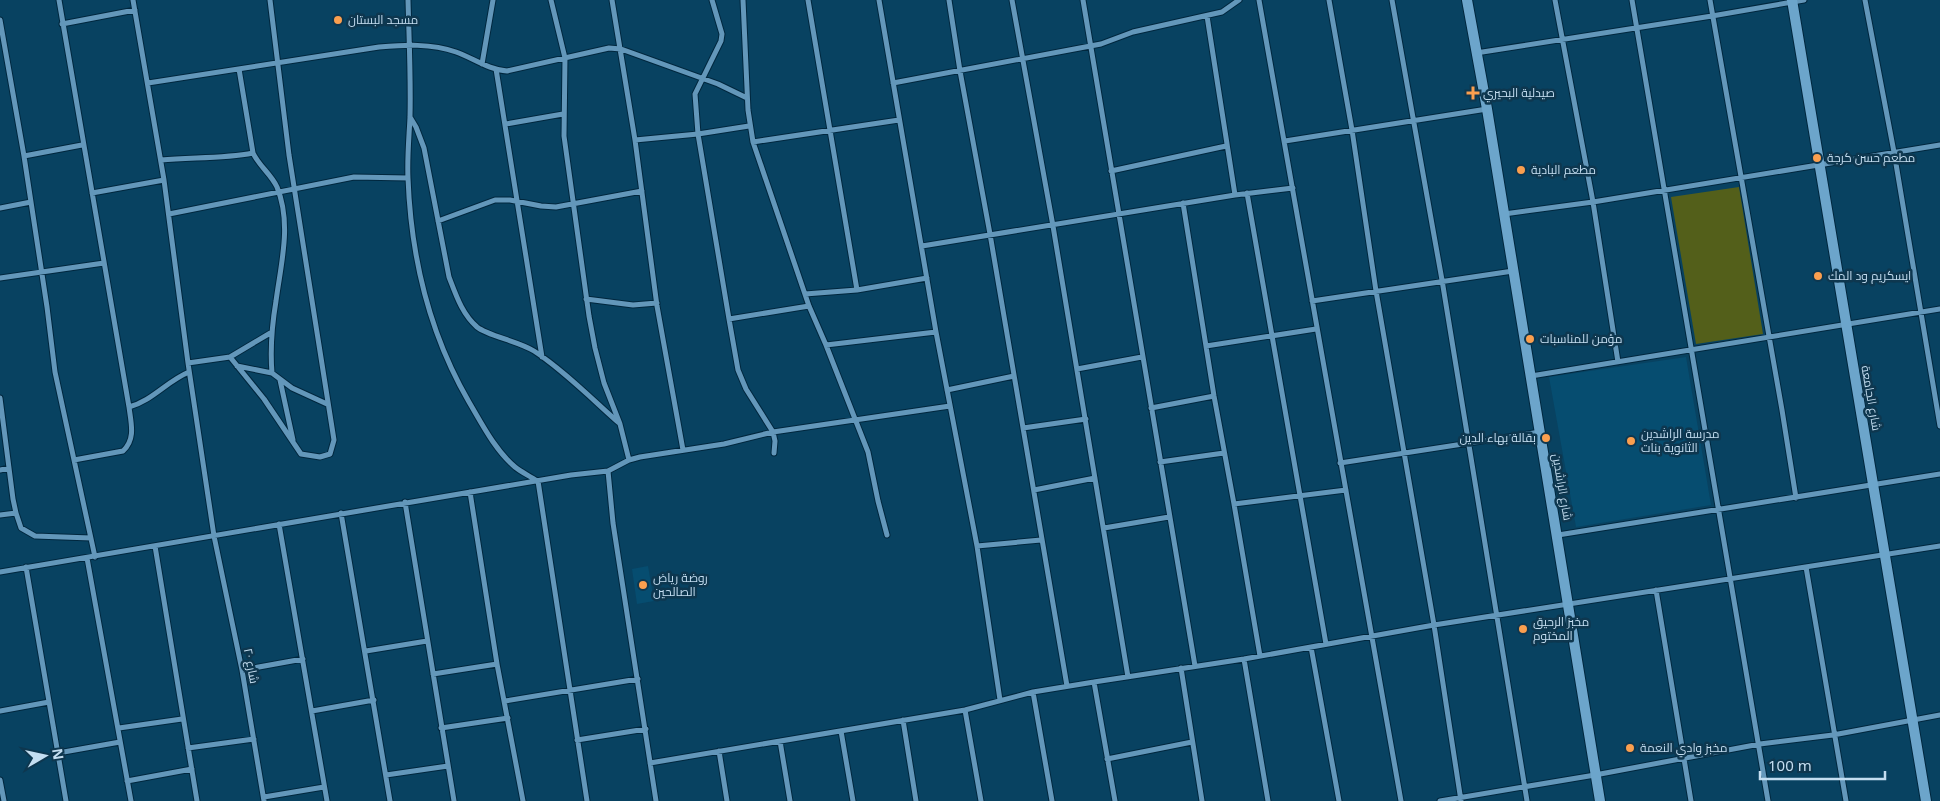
<svg xmlns="http://www.w3.org/2000/svg" width="1940" height="801" viewBox="0 0 1940 801" font-family="'Noto Sans',Cairo,sans-serif">
  <style>
    .built { fill: #064d70 }
    .grass { fill: #535f1a }
    .lines { fill: none; stroke-linecap: round; stroke-linejoin: round }
    .street-casing { stroke: #00273e; stroke-width: 7 }
    .secondary-casing { stroke: #00273e; stroke-width: 12 }
    .street { stroke: #6397ba; stroke-width: 5 }
    .secondary { stroke: #6ca5cb; stroke-width: 10 }
    .poi-dot { fill: #fa9f4f; stroke: #0e374f; stroke-width: 2 }
    .labels { text-anchor: middle; stroke-width: 5; stroke-linejoin: round; paint-order: stroke }
    .poi-label { font-size: 12px; fill: #c4def1; stroke: #0e374f; text-anchor: start }
    .street-label { font-size: 12px; fill: #c4def1; stroke: #0e374f }
  </style>
  <rect width="100%" height="100%" fill="#084261"/>
  <path class="built" d="M1686,357L1711,505L1576,527L1549,377Z
    M648,566L654,601L637,604L632,569Z"/>
  <path class="grass" d="M1739,187L1763,334L1696,344L1671,197Z"/>
  <g class="lines">
    <g class="street-casing">
      <path id="street" d="M59,0L129,407
        M133,0L164,180L188,363L214,536L242,670L264,801
        M408,0C409,39 411,78 410,117C409,138 407,158 408,178C411,258 429,333 469,402C482,424 495,450 515,467C521,472 530,476 537,481
        M551,0L565,58L564,136L589,316L595,348L604,383L620,424L629,460
        M612,0L635,140
        M712,0L722,34L721,41L695,94L698,134L729,319
        M743,0L748,110L753,142L809,306L826,345L868,452L878,501L887,535
        M808,0L857,290
        M879,0L936,332L977,546L1000,700
        M949,0L960,71L990,234L1067,686
        M1012,0L1053,226L1128,677
        M1083,0L1195,666
        M1259,0L1401,801
        M1329,0L1352,130L1376,291L1434,625L1461,801
        M1392,0L1442,280L1527,801
        M1555,0L1593,202L1618,362
        M1632,0L1768,801
        M1710,0L1782,410L1796,498
        M1865,0L1894,152L1940,426
        M1207,16L1235,195
        M0,20L24,156
        M62,24L135,10
        M1476,53L1712,16L1804,0
        M482,64L493,0
        M239,69L253,153C259,166 271,174 277,187C292,224 281,263 276,301C272,325 270,349 272,373
        M496,69L542,357
        M148,83L379,47C404,45 431,43 456,52C473,58 489,70 507,71L609,48L621,49L718,84L747,98
        M893,83L1101,44L1133,32L1222,12L1239,0
        M410,117L416,127L424,148L449,277C456,295 462,314 477,327C488,336 518,341 534,351C562,369 593,400 619,423
        M506,124L563,114
        M1285,141L1487,109
        M753,142L899,120
        M82,145L24,156L47,307L55,372L95,557
        M161,160C192,157 222,159 253,153
        M1111,171L1226,146
        M92,193L164,180
        M1247,193L1326,644
        M1183,203L1214,396L1234,504L1260,656
        M0,208L31,202
        M169,214L354,177L408,178
        M1504,214L1593,202L1940,145
        M438,221L495,200H510L541,206L556,207L642,191
        M922,246L1235,195L1293,188
        M0,278L104,263
        M805,294L857,290L927,278
        M586,299L633,305L657,303
        M1312,301L1513,271
        M826,345L936,332
        M1206,346L1316,329
        M230,357L264,399L301,454L320,457L330,454L334,440L289,155L270,0
        M188,363L230,357L272,332
        M237,366L272,373L292,388L327,404
        M1077,369L1142,357
        M1531,376L1940,309
        M280,380L293,440
        M947,390L1014,376
        M0,398L13,499L16,513L21,528L35,536L91,538
        M1151,408L1214,396
        M1023,428L1086,419
        M683,450L657,306L635,140L698,134L749,126
        M774,453L775,441L773,432L746,389L738,370L729,319L809,306
        M74,460L123,451C136,439 131,423 129,407C152,401 167,381 189,372
        M1160,462L1224,453
        M1340,463L1540,432
        M0,470L9,468
        M608,471L613,523L656,801
        M538,481L587,801
        M1034,490L1095,478
        M470,492L497,664L523,801
        M405,502L454,801
        M1234,504L1346,490
        M341,513L390,801
        M0,515L16,513
        M279,524L327,801
        M1104,528L1169,517
        M1558,535L1940,474
        M155,546L197,801
        M977,546L1041,540
        M87,558L131,801
        M26,567L66,801
        M1806,567L1846,801
        M0,572L571,475L608,471L629,460L640,457L724,444L773,432L950,406
        M1656,590L1691,801
        M1311,647L1339,801
        M366,651L427,641
        M1244,659L1268,801
        M1181,668L1202,801
        M242,670L303,659
        M433,674L497,664
        M1094,682L1115,801
        M1033,692L1052,801
        M505,701L638,679
        M965,710L981,801
        M0,711L49,702
        M312,711L374,700
        M903,720L916,801
        M119,728L182,719
        M441,728L508,718
        M841,731L853,801
        M577,740L646,729
        M780,741L790,801
        M188,748L254,739
        M719,751L727,801
        M58,753L120,742
        M1107,759L1192,742
        M650,763L965,710L1033,692L1094,682L1244,659L1434,625L1940,546
        M386,775L448,766
        M0,780L4,801
        M127,781L192,769
        M264,797L324,787
        M1440,801L1595,775L1760,744L1833,735L1940,715"/>
    </g>
    <g class="secondary-casing">
      <path id="secondary" d="M1467,0L1487,109L1600,801
        M1792,0L1926,801"/>
    </g>
    <use href="#street" class="street"/>
    <use href="#secondary" class="secondary"/>
  </g>
  <g class="poi-dot">
    <circle cx="338" cy="20" r="5"/>
    <path d="M1470.5 85.5h5v5h5v5h-5v5h-5v-5h-5v-5h5z"/>
    <circle cx="1817" cy="158" r="5"/>
    <circle cx="1521" cy="170" r="5"/>
    <circle cx="1818" cy="276" r="5"/>
    <circle cx="1530" cy="339" r="5"/>
    <circle cx="1546" cy="438" r="5"/>
    <circle cx="1631" cy="441" r="5"/>
    <circle cx="643" cy="585" r="5"/>
    <circle cx="1523" cy="629" r="5"/>
    <circle cx="1630" cy="748" r="5"/>
  </g>
  <g class="labels">
    <g class="poi-label">
      <text x="348" y="24">مسجد البستان</text>
      <text x="1483" y="97">صيدلية البحيري</text>
      <text x="1827" y="162">مطعم حسن كرجة</text>
      <text x="1531" y="174">مطعم البادية</text>
      <text x="1828" y="280">ايسكريم ود المك</text>
      <text x="1540" y="343">مؤمن للمناسبات</text>
      <text x="1641" y="438">مدرسة الراشدين<tspan x="1641" dy="14">الثانوية بنات</tspan></text>
      <text x="1536" y="442" text-anchor="end">بقالة بهاء الدين</text>
      <text x="653" y="582">روضة رياض<tspan x="653" dy="14">الصالحين</tspan></text>
      <text x="1533" y="626">مخبز الرحيق<tspan x="1533" dy="14">المختوم</tspan></text>
      <text x="1640" y="752">مخبز وادي النعمة</text>
    </g>
    <g class="street-label">
      <text transform="translate(1871 398) rotate(80)" y="4">شارع الجامعة</text>
      <text transform="translate(1562 487) rotate(80)" y="4">شارع الراشدين</text>
      <text transform="translate(251 666) rotate(79)" y="4">شارع ٢٠</text>
    </g>
  </g>
  <g transform="translate(45 756) rotate(81)" stroke="#0e374f" stroke-width="4" paint-order="stroke">
  <path d="M0-4L9 19L0 12L-9 19Z" fill="#c4def1"/>
  <text y="-8" font-size="14" font-weight="bold" text-anchor="middle" fill="#c4def1">N</text>
  </g>
  <path d="M1760 771v8h125v-8" fill="none" stroke="#c4def1" stroke-width="2.5"/>
  <text x="1768" y="771" font-size="15" fill="#c4def1" stroke="#0e374f" stroke-width="4" paint-order="stroke">100 m</text>
</svg>
